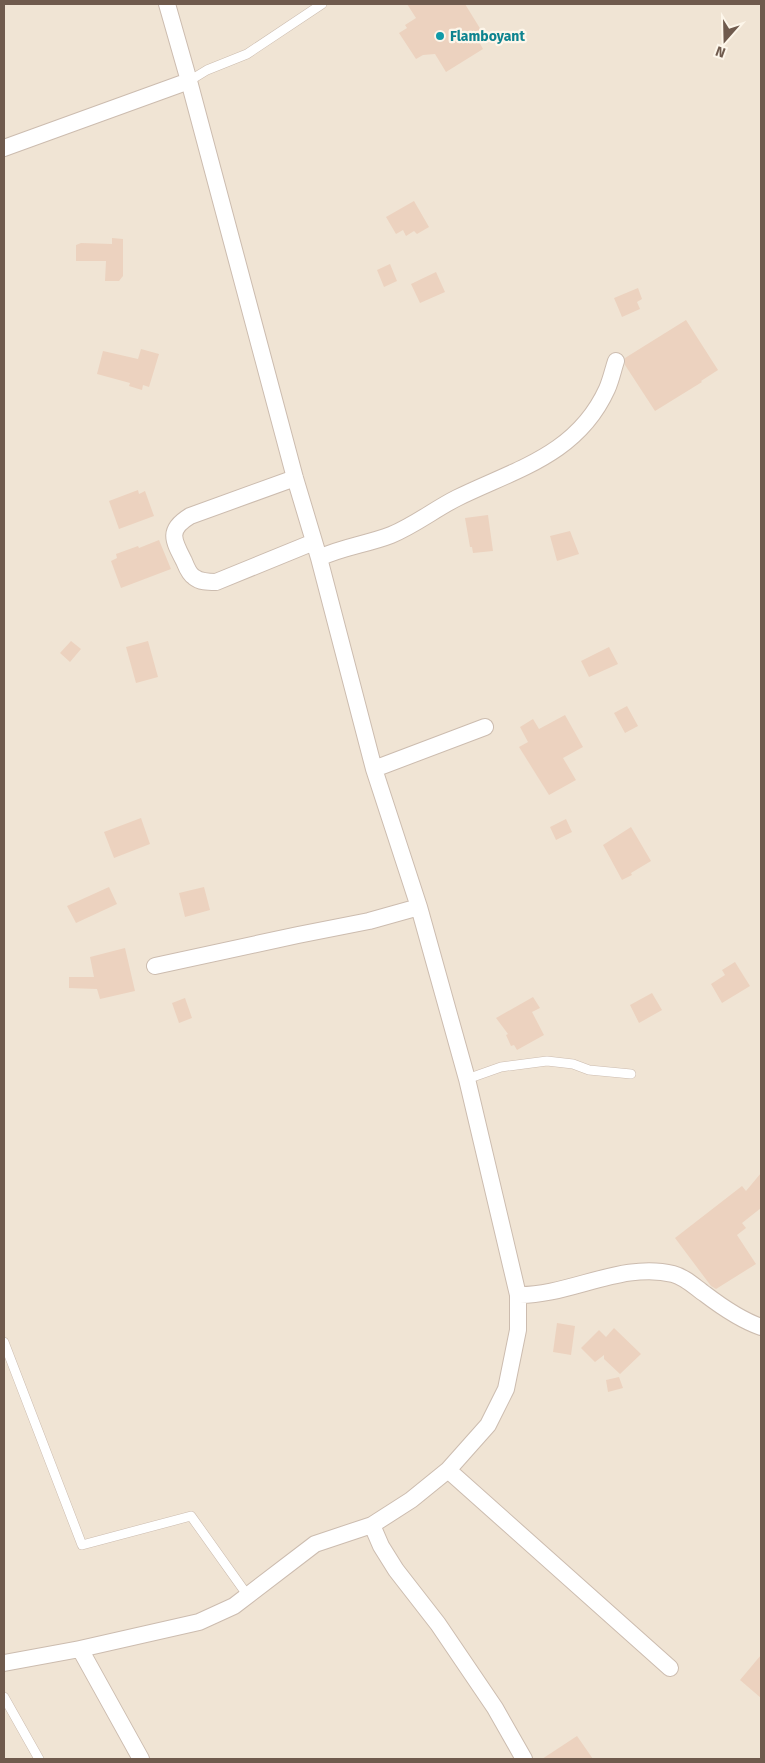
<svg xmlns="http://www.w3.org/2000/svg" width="765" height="1763" viewBox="0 0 765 1763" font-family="'Fira Sans',sans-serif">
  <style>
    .residential { fill: #f0e4d4 }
    .building { fill: #ecd2bf }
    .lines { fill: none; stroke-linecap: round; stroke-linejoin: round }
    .lane-casing { stroke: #ccbcaf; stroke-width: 10 }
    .street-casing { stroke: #ccbcaf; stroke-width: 18 }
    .lane { stroke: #fff; stroke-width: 9 }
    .street { stroke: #fff; stroke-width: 16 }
    .culture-dot { fill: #0f9aa8; stroke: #fdf6ea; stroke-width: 2 }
    .labels { text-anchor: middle; stroke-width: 4.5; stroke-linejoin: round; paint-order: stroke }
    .culture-label { font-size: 14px; font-weight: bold; fill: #0d838f; stroke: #fdf6ea; text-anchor: start }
  </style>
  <rect width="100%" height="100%" fill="#f9f2e4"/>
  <path class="residential" d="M4,4H761V1759H4Z"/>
  <path class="building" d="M407,4H465L481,30L476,32L480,39L478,40L483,49L446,72L435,54L423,55L416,59L399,33L407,28L405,25L416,18Z
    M414,201L429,227L417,234L414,231L406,236L403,230L396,234L386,217Z
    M112,238L123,239V276L119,281H105L106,261H76V245L81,243L112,244Z
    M390,264L397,281L384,287L377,270Z
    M436,272L445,292L420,303L411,284Z
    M638,288L642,299L637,302L640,309L622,317L614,298Z
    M686,320L718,370L701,381L702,382L655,411L625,365V358Z
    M141,349L159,354L149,387L143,385L142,390L129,386L130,383L97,374L103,351L138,359Z
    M138,490L139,494L145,491L154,516L119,529L109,501Z
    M488,515L493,551L473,553L472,547H470L465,518Z
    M570,531L579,554L557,561L550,536Z
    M159,540L171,569L121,588L111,561L117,558L116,554L138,546L139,548Z
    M71,641L81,649L70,662L60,653Z
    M148,641L158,677L136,683L126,647Z
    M609,647L618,664L589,677L581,661Z
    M627,706L638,726L625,733L614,713Z
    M565,715L583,747L563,758L576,780L549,795L519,747L528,742L520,727L533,719L539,729Z
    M141,818L150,844L114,858L104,832Z
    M566,819L572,832L556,840L550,827Z
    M631,827L651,861L631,873L632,875L622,880L603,845Z
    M109,887L117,904L76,923L67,906Z
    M204,887L210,910L185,917L179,893Z
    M125,948L135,991L100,999L97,989L69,988V977H94L90,957Z
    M735,962L750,986L722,1003L711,984L725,975L722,970Z
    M652,993L662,1010L639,1023L630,1005Z
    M533,997L540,1008L532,1012L544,1035L517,1050L514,1045L511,1046L506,1035L508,1034L496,1018Z
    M185,998L192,1018L179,1023L172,1003Z
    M761,1173V1208L742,1223L746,1228L737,1235L756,1264L716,1289L711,1286L675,1238L742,1186L746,1191Z
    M557,1323L575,1326L571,1355L553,1352Z
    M614,1328L641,1354L620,1374L604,1359V1355L595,1362L581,1348L599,1330L606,1337Z
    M619,1377L623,1388L608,1392L606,1380Z
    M761,1655V1698L740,1680Z
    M577,1736L593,1759H542Z"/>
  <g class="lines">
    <g class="lane-casing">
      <path id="lane" d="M189,81L207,70L247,54L322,4
        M467,1079L501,1067L547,1061L573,1064L589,1070L631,1074
        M4,1342L82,1545L191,1516L248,1596
        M4,1697L39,1759"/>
    </g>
    <g class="street-casing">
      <path id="street" d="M4,148L189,81
        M295,478L190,516C167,530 173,540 184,561C186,566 189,574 194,577C200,582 208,582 216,582L314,542
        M319,558C342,547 368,544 391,535C415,525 435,509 457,498C516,469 577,455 607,389C611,380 613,370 616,361
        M374,769L485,727
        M155,966L298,935L369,921L419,907
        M518,1295C569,1296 623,1261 673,1274C685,1277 695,1287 705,1294C722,1307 741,1320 761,1327
        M448,1470L670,1668
        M372,1525L381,1546L396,1570L438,1624L495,1708L524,1759
        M80,1649L141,1759
        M4,1663L80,1649L199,1622L234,1606L315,1544L372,1525L411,1500L448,1470L488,1425L506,1389L518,1330V1295L467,1079L419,907L374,769L319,558L295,478L189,81L167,4"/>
    </g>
    <use href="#lane" class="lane"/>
    <use href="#street" class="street"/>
  </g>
  <circle class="culture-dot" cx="440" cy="36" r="5"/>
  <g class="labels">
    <g class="culture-label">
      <text x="450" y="41">Flamboyant</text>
    </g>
  </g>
  <rect width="765" height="1763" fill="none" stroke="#6f5a4d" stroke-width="10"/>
  <g transform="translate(725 40) rotate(200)" stroke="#fdf6ea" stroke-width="4" paint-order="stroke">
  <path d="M0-4L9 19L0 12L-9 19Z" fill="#6f5a4d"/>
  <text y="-8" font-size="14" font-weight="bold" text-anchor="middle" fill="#6f5a4d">N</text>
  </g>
</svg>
